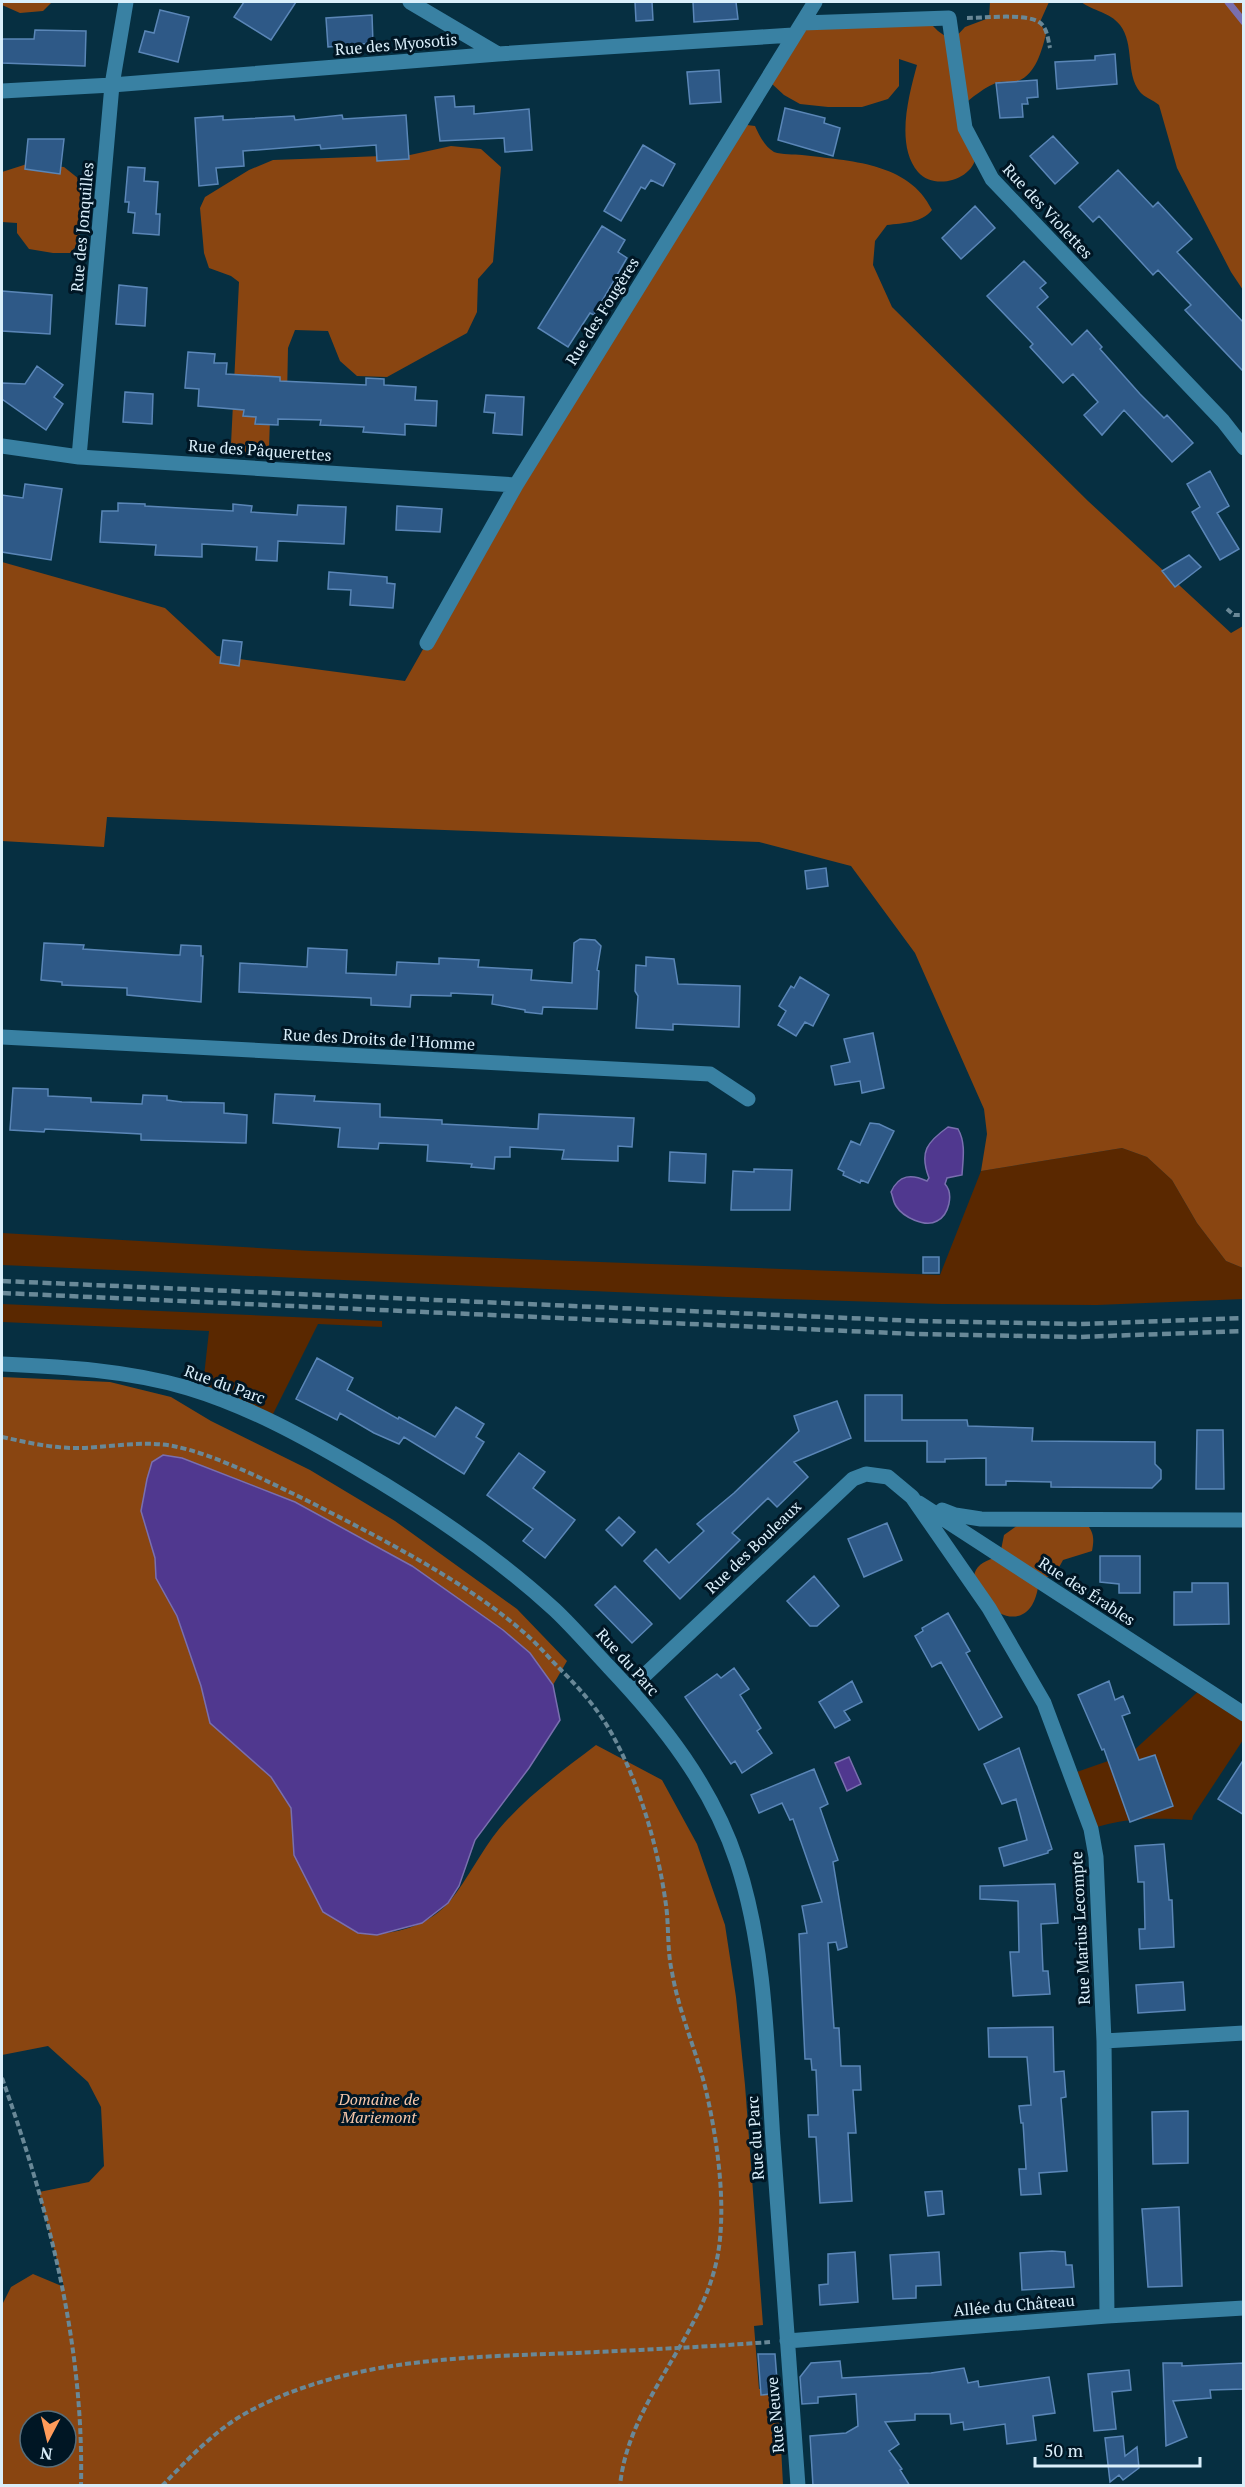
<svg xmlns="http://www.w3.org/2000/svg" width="1245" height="2487" viewBox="0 0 1245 2487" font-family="'PT Serif',serif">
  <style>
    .green { fill: #5a2800 }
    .forest { fill: #894511; fill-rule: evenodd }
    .water { fill: #50388f; stroke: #796faf; stroke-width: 1.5 }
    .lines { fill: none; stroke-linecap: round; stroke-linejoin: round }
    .stream { stroke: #796faf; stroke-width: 7 }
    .building { fill: #2e5987; stroke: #5a86b7; stroke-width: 1.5 }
    .path { stroke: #698897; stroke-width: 4; stroke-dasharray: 6 3; stroke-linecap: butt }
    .minor { stroke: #3981a3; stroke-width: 15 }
    .rail { stroke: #698998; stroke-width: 4.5; stroke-dasharray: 9 4.5; stroke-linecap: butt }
    .labels { text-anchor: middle; stroke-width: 6; stroke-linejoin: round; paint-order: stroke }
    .street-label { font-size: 16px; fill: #daeffb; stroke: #001624 }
    .park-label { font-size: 16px; font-style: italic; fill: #f8c8ab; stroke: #001624 }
  </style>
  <rect width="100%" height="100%" fill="#062f41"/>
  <path class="green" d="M1122,1148L1147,1157L1172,1180L1197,1223L1226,1261L1243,1268L1244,1299L1097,1305L941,1304L727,1297L2,1265V1233L311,1251L940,1275L981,1171Z
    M2,1304L382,1321V1327L318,1324L270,1420L202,1394L209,1331L2,1322Z
    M1203,1687L1243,1714V1740L1193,1816L1192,1820C1156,1818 1126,1817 1091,1829L1071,1774L1131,1753Z"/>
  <path class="forest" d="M2,2H52L43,11L20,13L2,5Z
    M990,2H1049L1040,22L1046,34C1042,50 1036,74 1018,81C1013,84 1005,81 1000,82C986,85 971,99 960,107C964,119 977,145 976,155C974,180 934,191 918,172C895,145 909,95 917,65L899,59V86L888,99L862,107H828L800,104L784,95L771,83L802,23L926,19L938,31L952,41L965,27L989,18Z
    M1081,2H1243V290L1231,272L1177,168L1159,105C1153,100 1144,97 1140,92C1125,73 1135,45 1120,25C1110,12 1093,11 1081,2Z
    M747,125L755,126C759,135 765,147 774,152C782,155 794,154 802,155C849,161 909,162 932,210C922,223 903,223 887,225L875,241L873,265L892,307L1088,501L1231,633L1243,626V1268L1226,1261L1197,1223L1172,1180L1147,1157L1122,1148L981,1171L987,1134L984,1109L915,953L851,866L759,842L107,817L104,847L2,841V562L165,608L217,656L405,681L516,485Z
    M451,146L481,149L501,167L493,262L478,279L477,312L467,333L387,377L357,376L340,361L328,331L295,330L288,348L287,398L270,418L269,448L262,455L239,453L231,444L239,282L231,276L209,268L204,253L200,208L205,197L249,170L273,160L410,155Z
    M27,164L64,167L84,183L79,243L70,253H53L29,249L17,233V223L2,222V172Z
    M2,1377L110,1382L171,1397L211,1421L310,1470L395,1521L517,1609L567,1661L553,1685L530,1653L295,1502L182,1458L141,1511L155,1558L156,1578L177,1616L201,1686L210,1723L271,1777L291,1808L294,1855L358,1933C390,1937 428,1927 450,1901C468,1879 481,1851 499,1829C527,1796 562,1771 596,1745L662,1780L697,1844L725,1925L736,1997L745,2085L763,2325L754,2326L759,2389L778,2388L783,2485H2V2305L11,2287L33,2274L64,2287L39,2192L89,2182L104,2166L101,2107L88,2082L48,2046L2,2055ZM30,2421H66V2457H30Z
    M1082,1519C1093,1530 1095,1536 1092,1551L1063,1560C1057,1572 1052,1576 1039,1580C1032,1654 961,1597 976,1570C980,1562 992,1559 1000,1555L1004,1535L1025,1520Z"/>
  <path class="water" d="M948,1127L958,1129C966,1143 963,1159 962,1175L947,1178L945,1184C954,1194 949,1215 937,1221C925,1228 903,1217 896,1206C893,1202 893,1196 891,1192C899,1174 912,1174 927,1181L929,1178C919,1152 927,1142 948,1127Z
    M163,1455L182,1458L295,1502L412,1566L503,1630L530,1653L553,1685L560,1720L529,1768L475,1840L459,1886L448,1903L422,1923L377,1935L358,1933L323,1912L294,1855L291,1808L271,1777L210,1723L201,1686L177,1616L156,1578L155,1558L141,1511L147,1479L152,1462Z
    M849,1757L861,1784L847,1791L835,1763Z"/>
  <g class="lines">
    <path class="stream" d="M1228,2L1244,22"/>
  </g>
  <path class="building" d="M244,2H296L271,40L234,17Z
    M635,2H652L653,20L636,21Z
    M693,2H736L738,19L694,22Z
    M160,10L189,17L178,62L139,52L145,31L154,33Z
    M372,15L373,43L328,47L326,18Z
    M35,30L86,31L85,66L2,63V39H34Z
    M1115,54L1117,84L1057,89L1055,62L1095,60V56Z
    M719,70L721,102L690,104L687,72Z
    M1037,80L1038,97L1027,98L1028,104H1022L1023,117L1000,118L996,83Z
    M454,96L455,107L474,106V114L529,109L532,150L505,152L504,138L440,141L435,97Z
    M785,108L825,118L824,123L840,128L833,156L778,140Z
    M342,115L343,119L406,115L409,159L377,161L376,145L321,149L320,145L243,151L244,166L216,168L218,184L199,186L195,118L223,116V120L294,116L295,120Z
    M1053,136L1078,163L1055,184L1030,156Z
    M28,139H64L60,174L25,169Z
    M643,145L675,164L663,186L651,180L645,189L641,187L621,221L604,211Z
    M128,167L145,168L144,181L158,182L156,214H160L159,235L133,233L135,213L128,212L129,202H125Z
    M1118,170L1153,207L1158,202L1192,239L1177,252L1244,323V372L1185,310L1191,305L1158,270L1153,275L1099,216L1093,222L1079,207Z
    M975,206L995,228L961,259L942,238Z
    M602,226L625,240L618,252L627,258L594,315L590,313L568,347L538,328Z
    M1024,261L1046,283L1040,288L1048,297L1037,307L1072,345L1087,330L1102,347L1100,349L1140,394L1164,418L1167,415L1193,443L1172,462L1124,410L1102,435L1084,415L1098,402L1073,374L1063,383L1030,347L1033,344L987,296Z
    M119,285L147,288L145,326L116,324Z
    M2,291L52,295L50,334L2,331Z
    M188,352L215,354L214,363H227L226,374L280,377V381L366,385V378L384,379V385L416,387L415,400L437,401L436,426L405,424V435L363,432L364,427L320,425L321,420L278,419V425L255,424L256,417L243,416L244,410L198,406L199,389L185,388Z
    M37,366L63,385L54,397L63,404L46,430L2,399V383L25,384Z
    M125,392L153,394L152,424L123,422Z
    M486,395L524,397L522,435L493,433L495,413L484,412Z
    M1210,471L1229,506L1217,513L1239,549L1220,560L1192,512L1200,507L1187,484Z
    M25,484L62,489L51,560L2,552V495L23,498Z
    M118,503L145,504V506L233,511V504L252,506L251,512L297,515L298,505L346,507L344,544L278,541L277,561L256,560L257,547L202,544V557L155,555L156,545L100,542L102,511H118Z
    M397,506L442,509L440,532L396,530Z
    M1189,555L1201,567L1175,587L1162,571Z
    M329,572L387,577V583L395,584L393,608L350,605L351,590L328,589Z
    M223,640L242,642L239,666L220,663Z
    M826,868L828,886L807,889L805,871Z
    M580,939L595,940L601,946L597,970L599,971L597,1009L543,1007L542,1014L525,1012V1010L492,1004L493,995L451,993V996L411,995L410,1007L371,1005V998L239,992L240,963L307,967L308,948L347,950L346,973L396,975L397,962L439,964V958L479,960L478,967L532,970L531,980L572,983L574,943Z
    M44,943L84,945L83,949L175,955H180L181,945L201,946V956H203L201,1002L127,995V988L62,985V982L41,980Z
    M646,957L674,959L678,984L740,986L739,1027L673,1024V1030L636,1028L638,996L635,991L636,965L646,966Z
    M800,977L829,995L813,1026L805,1022L796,1036L778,1025L786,1011L779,1006L791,986L794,988Z
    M873,1033L884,1088L862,1093L860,1081L835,1085L831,1066L850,1062L844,1039Z
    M13,1088L48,1089V1096L91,1098V1102L142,1104L143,1095L167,1096V1100L182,1102L224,1103V1113L247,1115L246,1143L141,1140V1134L45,1129L44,1132L10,1130Z
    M275,1094L315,1096L314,1101L380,1104V1117L442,1120V1124L538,1129L539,1114L634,1118L632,1147L618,1146V1161L562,1159L564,1150L510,1147V1157H495L494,1169L471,1167L472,1164L427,1161L428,1145L379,1143L378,1149L338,1147L340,1128L273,1123Z
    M870,1123L879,1124L894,1131L868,1183L861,1180L860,1183L843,1175L844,1172L838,1169L851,1141L860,1145Z
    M670,1152L706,1154L705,1183L669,1181Z
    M754,1169L792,1170L790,1210H731L733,1171L754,1172Z
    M923,1257H939V1273H923Z
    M317,1358L353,1378L347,1390L398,1419L399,1417L435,1437L456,1407L484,1424L476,1437L484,1442L464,1474L404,1437L399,1444L374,1433L340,1413L337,1420L296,1399Z
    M865,1395H902V1420H967L968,1426L1033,1428L1032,1441L1155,1442V1464L1161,1470V1479L1152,1488L1051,1487V1482L1006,1481V1485H986V1458L945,1459V1462H927V1441H865Z
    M837,1401L851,1438L794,1462L808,1477L777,1507L768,1498L732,1533L740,1540L680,1599L644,1561L656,1549L669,1563L704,1531L697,1524L734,1493L799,1431L794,1416Z
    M1197,1430H1223L1224,1489H1196Z
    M519,1453L545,1472L533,1488L575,1520L545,1558L523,1541L533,1529L487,1495Z
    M619,1517L635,1532L622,1546L606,1530Z
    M887,1523L902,1560L864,1577L848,1539Z
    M1100,1556H1140V1593H1119V1584L1100,1582Z
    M814,1576L839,1606L817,1626H810L787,1601Z
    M1192,1583H1228L1229,1624L1174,1625V1592H1192Z
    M615,1586L652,1624L632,1643L595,1605Z
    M948,1613L970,1651L966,1653L1002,1717L979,1730L941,1662L932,1667L915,1636L923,1631L922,1628Z
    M734,1668L749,1689L740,1695L761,1728L757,1731L772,1753L742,1773L735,1761L731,1764L685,1697L717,1674L721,1678Z
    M852,1681L862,1702L844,1711L850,1720L835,1728L819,1702Z
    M1109,1681L1115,1700L1123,1696L1130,1713L1122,1716L1139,1760L1155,1755L1173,1806L1130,1822L1104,1749L1102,1750L1078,1695Z
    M1019,1748L1052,1849L1048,1851V1853L1004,1866L999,1848L1027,1840L1016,1799L1002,1804L984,1764Z
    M1244,1759V1815L1218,1799Z
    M814,1769L828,1804L820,1808L838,1860L833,1862L847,1947L838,1950L836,1942L828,1943L834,2028H839L841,2066H860L861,2090H853L856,2133H848L852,2201L820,2203L816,2137H809L808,2115H818L816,2070H812L811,2059H805L799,1934L807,1933L802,1906L822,1902L793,1819L790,1820L782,1803L759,1813L751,1795Z
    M1164,1844L1169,1900H1172L1174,1947L1140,1949L1139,1929H1145L1144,1882H1138L1135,1846Z
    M1055,1884L1058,1923L1041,1924L1043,1971H1048L1050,1994L1013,1996L1010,1952H1019L1018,1901L980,1899V1886Z
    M1183,1982L1185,2010L1138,2013L1136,1985Z
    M1053,2027L1054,2072L1064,2071L1066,2097L1061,2098L1067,2171L1039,2173L1041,2194L1021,2195L1019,2169H1026L1023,2123H1021L1019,2106L1031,2105L1027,2057H989L988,2028Z
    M1188,2111V2163L1153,2164L1152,2112Z
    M942,2191L944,2214L928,2216L925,2192Z
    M1179,2207L1182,2286L1148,2287L1142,2209Z
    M1052,2251L1065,2252L1066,2265H1072L1074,2287L1022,2290L1020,2253Z
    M855,2252L858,2302L820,2305L819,2285L828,2284V2254Z
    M939,2252L941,2285L916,2286V2298L893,2299L890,2255Z
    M758,2354H775L778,2393L761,2395Z
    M840,2361L842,2378L931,2373L964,2368L968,2383L978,2381L979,2387L1049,2377L1055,2413L1033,2416L1036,2440L1007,2444L1005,2424L964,2430L963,2422L951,2424L950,2414H915V2420L885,2422L899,2444L889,2451L902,2469L900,2470L910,2486H813L810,2436L846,2433L858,2426L856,2394L818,2397V2403L802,2404L800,2377L811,2363Z
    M1163,2363H1182V2366L1244,2363V2389L1210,2390L1211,2398L1173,2401L1187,2437L1166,2446Z
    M1129,2370L1131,2390L1112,2392L1116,2429L1094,2431L1088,2374Z
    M1123,2436L1125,2456L1137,2447L1139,2468L1123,2480L1119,2475L1110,2482L1105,2438Z"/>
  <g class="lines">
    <path class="path" d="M967,18C984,18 1025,13 1039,22C1047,27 1048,39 1050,48
      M1227,609L1234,615H1244
      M2,1437C26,1442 50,1448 76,1448C108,1448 141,1440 173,1446C215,1454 273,1484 312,1503C382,1539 471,1584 529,1637C540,1647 550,1659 560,1669C580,1689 598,1709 612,1734C640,1785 658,1847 666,1905C669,1927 667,1950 672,1972C679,2014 698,2054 707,2095C718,2144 727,2210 717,2259C700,2341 628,2402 620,2486
      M2,2078C49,2210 84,2343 81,2486
      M162,2486C187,2460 216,2429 248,2412C347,2358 465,2357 575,2353C640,2350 705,2347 770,2342"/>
    <path class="minor" d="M410,2L498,54
      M802,23L949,18L965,128L992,179L1223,421L1244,448
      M2,91L112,85L498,54L793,35
      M2,446L79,457L516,485
      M79,457L112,85L126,2
      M427,643L516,485L815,2
      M2,1037L710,1074L748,1099
      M2,1364C65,1367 126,1370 188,1388C248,1406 304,1437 357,1468C427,1509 495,1555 555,1610C574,1628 591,1648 609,1667C663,1724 712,1786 737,1862C766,1950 767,2049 773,2141C781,2256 790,2371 798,2486
      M919,1503L1244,1714
      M942,1510L955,1515L981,1519L1244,1520
      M630,1689L853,1479L866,1474L888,1477L912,1497L989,1608L1044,1703L1091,1829L1096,1857L1104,2041L1107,2316
      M1104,2041L1244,2033
      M787,2341L1107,2316L1244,2308"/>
    <path class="rail" d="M2,1281L916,1321L1080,1324L1244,1318
      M2,1293L915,1334L1078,1337L1244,1331"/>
  </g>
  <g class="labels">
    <g class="street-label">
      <text transform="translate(396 44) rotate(-5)" y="6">Rue des Myosotis</text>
      <text transform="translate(1048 211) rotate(47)" y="6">Rue des Violettes</text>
      <text transform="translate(82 227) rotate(-85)" y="6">Rue des Jonquilles</text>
      <text transform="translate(602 311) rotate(-58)" y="6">Rue des Fougères</text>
      <text transform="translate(260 450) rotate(4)" y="6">Rue des Pâquerettes</text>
      <text transform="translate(379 1039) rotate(3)" y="6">Rue des Droits de l'Homme</text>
      <text transform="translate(225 1384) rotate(20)" y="6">Rue du Parc</text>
      <text transform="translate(753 1547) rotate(-44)" y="6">Rue des Bouleaux</text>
      <text transform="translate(1087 1591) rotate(33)" y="6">Rue des Érables</text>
      <text transform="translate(628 1662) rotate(48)" y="6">Rue du Parc</text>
      <text transform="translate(1080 1928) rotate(-93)" y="6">Rue Marius Lecompte</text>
      <text transform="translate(755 2138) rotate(-94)" y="6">Rue du Parc</text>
      <text transform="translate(1014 2305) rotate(-5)" y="6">Allée du Château</text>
      <text transform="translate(775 2415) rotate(-95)" y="6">Rue Neuve</text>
    </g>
    <g class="park-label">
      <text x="379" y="2105">Domaine de<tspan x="379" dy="18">Mariemont</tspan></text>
    </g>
  </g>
  <rect width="1245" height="2487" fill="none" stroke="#daeffb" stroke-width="6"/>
  <g transform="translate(48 2439) rotate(187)"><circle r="28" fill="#001624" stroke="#576d7a" stroke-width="1.5"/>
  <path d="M0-4.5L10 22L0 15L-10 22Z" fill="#ff9b5a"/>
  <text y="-9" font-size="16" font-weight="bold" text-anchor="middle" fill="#daeffb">N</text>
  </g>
  <path d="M1035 2457v9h165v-9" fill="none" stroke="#daeffb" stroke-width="3"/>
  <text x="1044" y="2457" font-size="18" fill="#daeffb" stroke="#001624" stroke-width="4.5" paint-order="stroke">50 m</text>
</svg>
